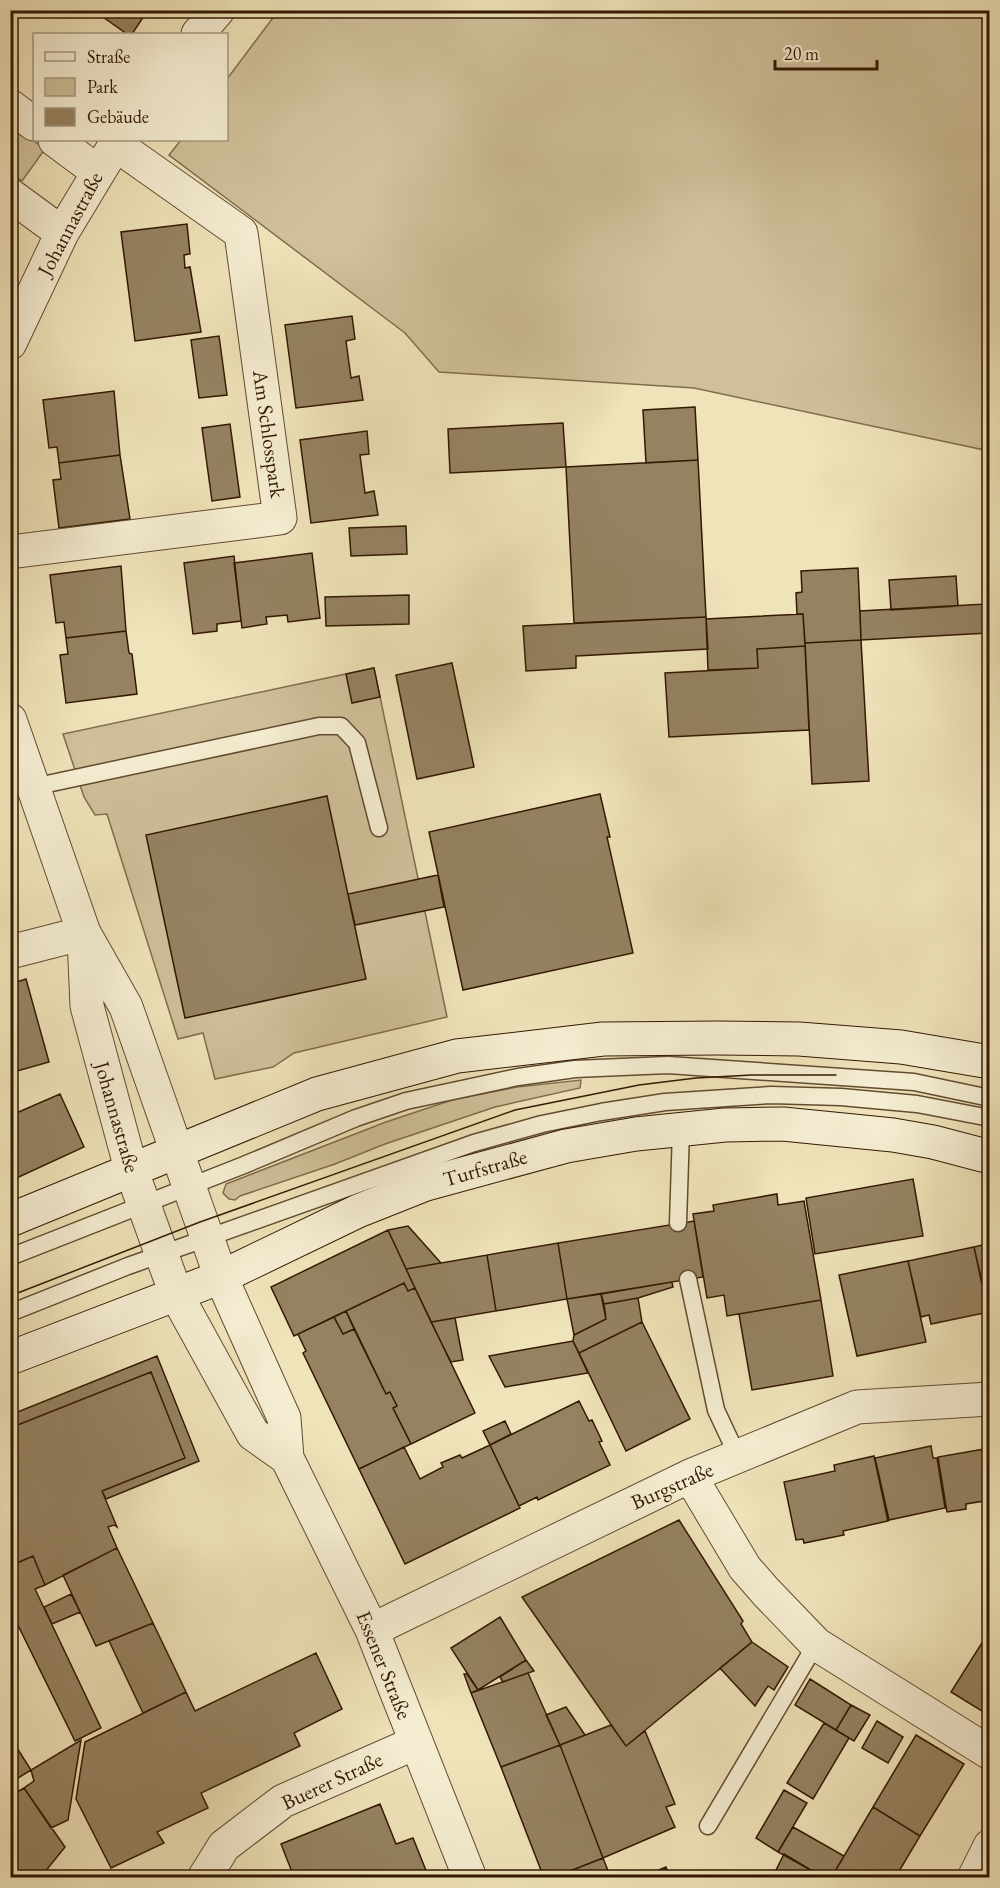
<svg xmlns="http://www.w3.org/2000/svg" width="1000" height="1888" viewBox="0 0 1000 1888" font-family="'EB Garamond',serif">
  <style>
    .green { fill: #cfc09a; stroke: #816c4e; stroke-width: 1.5 }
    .building { fill: #958261; stroke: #331802; stroke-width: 1.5 }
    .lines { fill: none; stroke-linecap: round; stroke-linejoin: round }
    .lane-casing { stroke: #624b30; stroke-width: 19 }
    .street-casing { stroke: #624b30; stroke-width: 35 }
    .secondary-casing { stroke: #331802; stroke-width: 35 }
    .lane { stroke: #f5edd2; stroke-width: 16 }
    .street { stroke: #f5edd2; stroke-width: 33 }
    .secondary { stroke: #f5edd2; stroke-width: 33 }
    .tram { stroke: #331802; stroke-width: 1.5 }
    .labels { text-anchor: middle; stroke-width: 5; stroke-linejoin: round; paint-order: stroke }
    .street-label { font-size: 21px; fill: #331802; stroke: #f5edd2 }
  </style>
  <rect width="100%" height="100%" fill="#efe3b9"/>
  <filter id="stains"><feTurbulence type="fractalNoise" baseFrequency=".00333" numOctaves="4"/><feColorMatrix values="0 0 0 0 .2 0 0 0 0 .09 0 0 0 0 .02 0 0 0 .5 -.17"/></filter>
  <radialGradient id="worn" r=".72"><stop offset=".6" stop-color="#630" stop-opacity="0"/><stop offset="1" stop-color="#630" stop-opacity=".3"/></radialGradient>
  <path class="green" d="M278,11H989V451L694,388L439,372L405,333L169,155L181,140H226L227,79Z
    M11,124L45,149L22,181L11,173Z
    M374,668L447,1017L294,1053L273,1067L215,1079L203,1033L178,1039L107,814L95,815L84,797L63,734Z
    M581,1080L580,1088L495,1107L385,1144L335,1164L240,1196L235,1200L229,1199L223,1193L226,1184L386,1122L452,1100L517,1087Z"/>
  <path class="building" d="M93,10H148L132,34H127Z
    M187,224L190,254L184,255L185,268L190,267L201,332L135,341L121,232Z
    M352,316L355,339L346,341L351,378L359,376L363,400L296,408L285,325Z
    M219,336L227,395L199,398L191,340Z
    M114,391L120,455L59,463L57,447L49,448L43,400Z
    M695,407L698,460L646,463L643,410Z
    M563,423L566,467L450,473L448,429Z
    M230,424L240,497L212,501L202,428Z
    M367,431L369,454L360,455L365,493L374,491L378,515L311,523L300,440Z
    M120,455L130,519L59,528L53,480L61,479L59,463Z
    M698,460L706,617L574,623L566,467Z
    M406,526L407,554L351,556L349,528Z
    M312,553L320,618L288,622L287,615L266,617L267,624L242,628L234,563Z
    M234,556L241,621L217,624V631L193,634L184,563Z
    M984,563H990V633H988Z
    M121,566L126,631L66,638L64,622L56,623L50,575Z
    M858,568L861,640L805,643L803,614H797L796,593L802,592L801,571Z
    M956,576L958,606L891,610L889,580Z
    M409,595V624L326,626L325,597Z
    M986,604L988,633L861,640L860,611Z
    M803,614L805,646L757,649L758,668L708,670L706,619Z
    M706,617L708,649L576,656V668L526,671L523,626Z
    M126,631L129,653L132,654L137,694L66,703L60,655L68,654L66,638Z
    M861,640L869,781L812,784L805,643Z
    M805,646L809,730L669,737L665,673L758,668L757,649Z
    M452,663L474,767L417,779L396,675Z
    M374,668L380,697L352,703L346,674Z
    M600,794L610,837H607L633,953L463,990L429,832Z
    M327,796L366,979L185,1018L146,835Z
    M438,875L444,907L355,925L348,894Z
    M26,979L49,1062L10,1073V984Z
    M60,1094L84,1147L10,1181V1108L14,1114Z
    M913,1179L923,1236L815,1254L806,1198Z
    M777,1194L778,1205L804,1201L821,1300L727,1316L724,1295L707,1298L693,1214L714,1211L713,1205Z
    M694,1221L703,1277L567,1299L558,1243Z
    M408,1226L441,1263L406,1269L388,1230Z
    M388,1230L415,1288L408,1291L404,1283L294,1336L271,1287Z
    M558,1243L567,1299L496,1311L487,1255Z
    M990,1243V1304H986L974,1247Z
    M974,1247L989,1312L931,1324L929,1315L921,1317L908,1261Z
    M487,1255L496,1311L431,1322L406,1269Z
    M908,1261L926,1342L857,1356L839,1275Z
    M672,1282L673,1287L638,1298L604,1304L601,1294Z
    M404,1283L408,1291L415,1288L475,1413L411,1444L393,1408L397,1406L390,1392L386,1394L346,1311Z
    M601,1294L606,1319L574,1335L567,1299Z
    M638,1298L642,1322L579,1353L573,1341L574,1335L606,1319L604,1304Z
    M821,1300L833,1376L752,1390L739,1314Z
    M346,1311L354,1329L343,1334L334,1317Z
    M334,1317L343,1334L354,1329L386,1394L390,1392L397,1406L393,1408L411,1444L359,1469L303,1353L306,1351L298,1334Z
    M455,1318L463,1360L451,1362L431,1322Z
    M642,1322L690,1419L626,1451L579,1353Z
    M573,1341L588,1373L505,1387L489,1356Z
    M157,1356L199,1461L106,1499L102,1491L185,1458L151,1372L10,1428V1415Z
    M151,1372L185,1458L102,1491L117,1527L114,1525L108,1527L117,1548L45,1585L33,1556L10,1566V1428Z
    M579,1401L589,1421L592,1420L602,1441L599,1442L610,1465L538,1500L537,1497L519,1506L490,1445Z
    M505,1421L511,1434L490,1445L483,1431Z
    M490,1445L520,1508L405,1564L359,1469L404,1447L420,1479L443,1467L441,1463L460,1455L462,1458Z
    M931,1446L933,1458H937L945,1508L889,1520L875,1458Z
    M990,1448V1500L966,1504V1509L947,1512L938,1457Z
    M874,1456L888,1521L843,1531L844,1535L804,1543L803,1539L796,1540L784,1482L835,1471L834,1465Z
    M679,1520L743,1621L741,1624L752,1642L626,1746L522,1597Z
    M117,1548L153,1623L96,1646L63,1575Z
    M33,1556L45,1585L35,1589L101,1728L75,1741L10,1609V1566Z
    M71,1594L80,1612L52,1624L44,1607Z
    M500,1617L526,1660L478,1690L451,1648Z
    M153,1623L186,1692L143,1713L109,1641Z
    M990,1630V1716L951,1692Z
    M752,1642L788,1667L774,1690L768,1686L755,1706L720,1668Z
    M316,1653L342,1709L294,1733L300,1746L201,1793L208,1808L157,1832L164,1843L111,1868L76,1799L85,1742L186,1692L195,1711Z
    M526,1660L534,1671L503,1682L500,1677Z
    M528,1673L560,1745L501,1767L471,1693Z
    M464,1674H467L478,1690L471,1693Z
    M810,1679L851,1705L836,1730L795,1705Z
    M851,1705L870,1715L854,1741L836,1730Z
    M566,1707L585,1735L560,1745L546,1715Z
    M877,1721L903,1737L888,1763L862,1748Z
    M824,1723L849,1738L813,1799L787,1783Z
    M611,1725L626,1746L645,1731L675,1804L666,1807L675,1827L603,1858L560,1745Z
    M916,1735L964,1764L920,1836L873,1807Z
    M10,1737L31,1770L10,1783Z
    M81,1740L68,1820L51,1828L24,1788L34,1781L31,1770Z
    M560,1745L603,1858L552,1878H544L501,1767Z
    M24,1788L65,1847L40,1878H23L10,1859V1796Z
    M784,1790L807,1803L778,1852L756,1838Z
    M380,1804L396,1844L413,1838L429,1878H278L292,1872L281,1844Z
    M873,1807L920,1836L895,1878H831Z
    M793,1827L844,1856L831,1878H825L778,1852Z
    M784,1854L811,1870L807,1878H772Z
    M603,1858L611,1878H552Z
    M666,1867L670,1878H639Z"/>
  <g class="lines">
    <g class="lane-casing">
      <path id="lane" d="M33,787L319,726H341L357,743L379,828
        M678,1223L681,1130
        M10,1257L244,1165L356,1118L406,1101L518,1077L575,1069L668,1065L914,1082L990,1098
        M688,1279L716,1410L738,1457
        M10,1313L128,1266L474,1143L542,1124L601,1112L665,1102L771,1095L841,1097L917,1104L990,1118
        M708,1826L816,1644"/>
    </g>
    <g class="street-casing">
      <path id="street" d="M198,34L218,10
        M10,106L34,124
        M55,140L98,172
        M10,195L62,233
        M10,343L62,233L118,140
        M10,552L280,518L241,233L115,144
        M10,720L84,933L126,1007L221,1277L284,1418L287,1458L372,1630L470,1878
        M84,938L87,1006L131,1169L176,1294L253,1434L287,1458
        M10,952L84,933
        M690,1476L745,1568L766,1592L816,1644L990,1753
        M372,1630L690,1476L857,1407L990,1399
        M204,1878L224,1846L283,1801L415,1743
        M974,1878L990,1846"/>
    </g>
    <g class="secondary-casing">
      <path id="secondary" d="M10,1220L317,1094L457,1056L603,1039L717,1038L799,1039L901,1047L990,1062
        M10,1358L221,1277L358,1211L426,1184L566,1146L636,1134L725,1125L783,1124L893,1135L933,1142L990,1157"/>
    </g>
    <use href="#lane" class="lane"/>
    <use href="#street" class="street"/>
    <use href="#secondary" class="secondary"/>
    <path class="tram" d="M10,1296L200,1222L515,1110L639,1085L696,1078L752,1075H836"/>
  </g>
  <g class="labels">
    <g class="street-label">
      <text transform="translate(70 224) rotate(-62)" y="7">Johannastraße</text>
      <text transform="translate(269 434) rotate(82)" y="7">Am Schlosspark</text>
      <text transform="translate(117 1117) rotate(74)" y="7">Johannastraße</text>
      <text transform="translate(485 1168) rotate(-16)" y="7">Turfstraße</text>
      <text transform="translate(672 1486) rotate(-24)" y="7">Burgstraße</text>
      <text transform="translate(384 1665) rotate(68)" y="7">Essener Straße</text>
      <text transform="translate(332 1781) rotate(-25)" y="7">Buerer Straße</text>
    </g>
  </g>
  <rect width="1000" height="1888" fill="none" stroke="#efe3b9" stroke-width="36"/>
  <rect x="12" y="12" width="976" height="1864" fill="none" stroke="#331802" stroke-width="3"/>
  <rect x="18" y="18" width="964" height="1852" fill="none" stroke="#331802" stroke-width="1.5"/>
  <rect x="33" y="33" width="195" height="108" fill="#f5edd2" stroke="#a7987f" stroke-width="1.5"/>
  <rect x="45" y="52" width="30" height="9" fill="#f5edd2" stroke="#a7987f" stroke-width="1.5"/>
  <text x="87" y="63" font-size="18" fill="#331802">Straße</text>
  <rect x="45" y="78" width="30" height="18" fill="#cfc09a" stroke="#a7987f" stroke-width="1.5"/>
  <text x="87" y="93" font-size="18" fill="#331802">Park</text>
  <rect x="45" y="108" width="30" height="18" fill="#958261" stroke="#a7987f" stroke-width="1.5"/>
  <text x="87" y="123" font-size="18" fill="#331802">Gebäude</text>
  <path d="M775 60v9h102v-9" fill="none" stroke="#331802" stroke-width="3"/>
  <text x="784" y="60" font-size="18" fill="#331802" stroke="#f5edd2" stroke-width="4.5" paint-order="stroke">20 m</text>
  <rect width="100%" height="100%" filter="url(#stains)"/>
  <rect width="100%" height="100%" fill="url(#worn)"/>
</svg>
